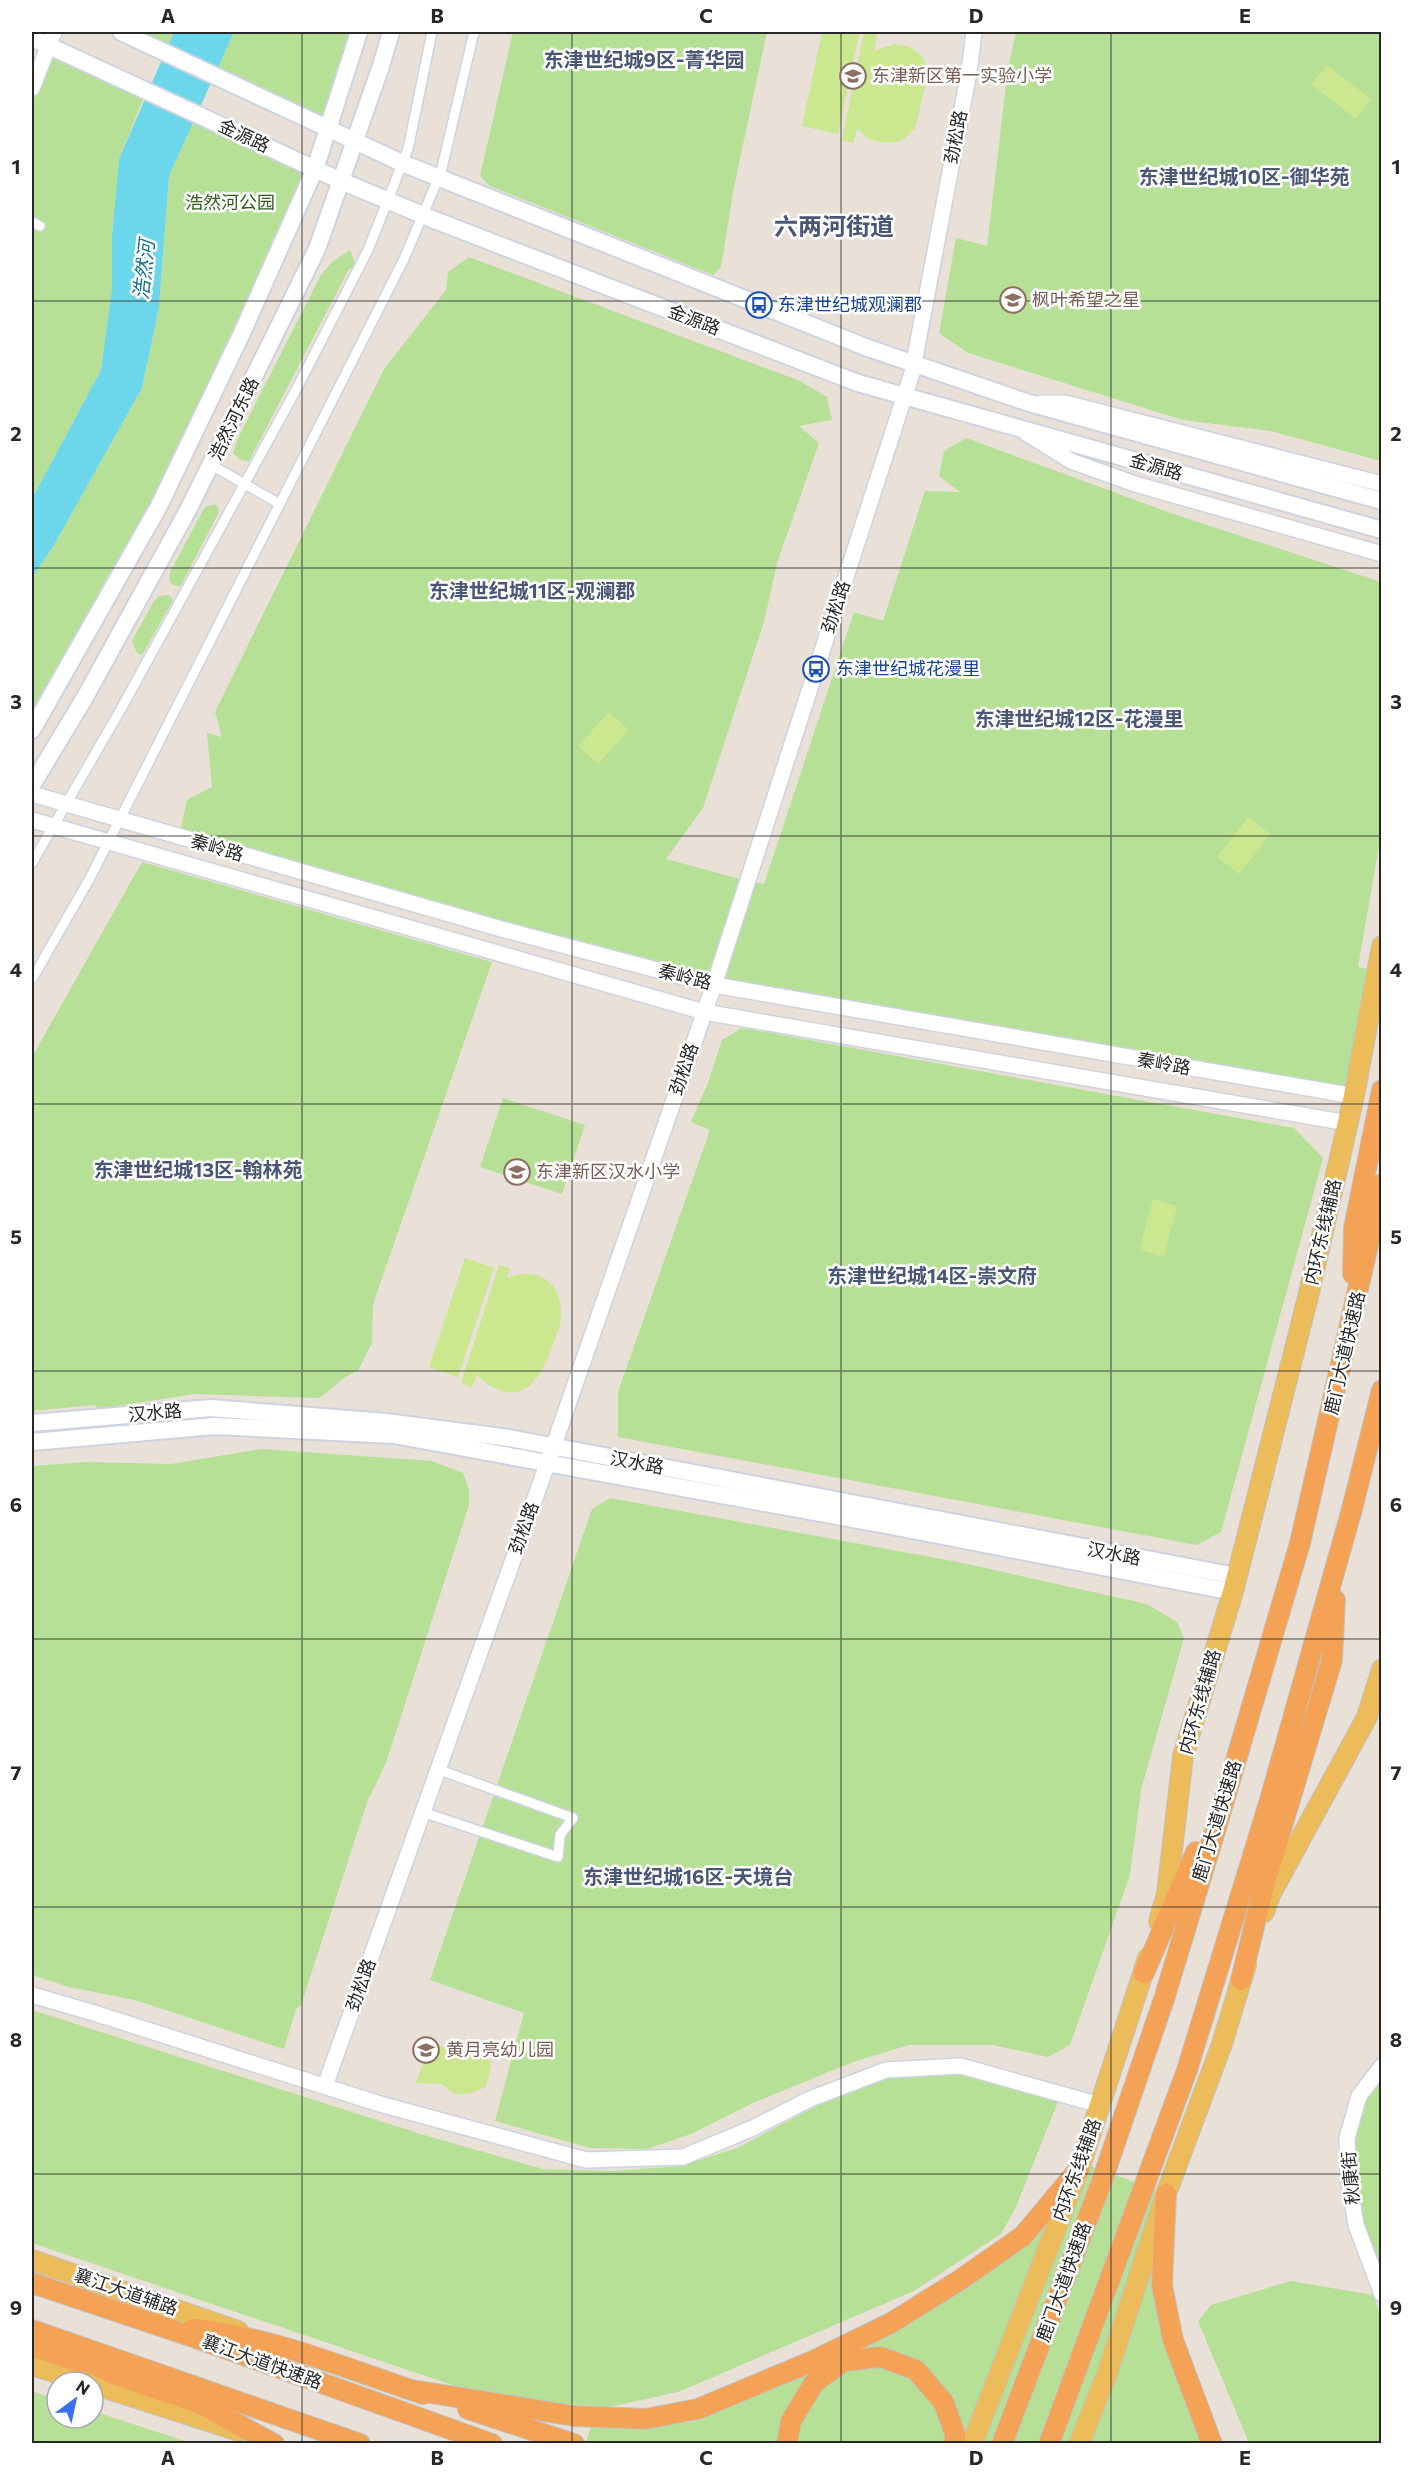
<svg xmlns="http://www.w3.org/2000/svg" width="1413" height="2475" viewBox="0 0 1413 2475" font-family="Commissioner,'Noto Sans SC',sans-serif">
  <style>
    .green { fill: #b6e095 }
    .pitch { fill: #cbe790 }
    .water { fill: #6cd6ea }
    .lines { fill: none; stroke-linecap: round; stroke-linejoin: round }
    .pedestrian-casing { stroke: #cdd3e0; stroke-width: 12 }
    .tertiary-casing { stroke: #cdd3e0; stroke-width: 18 }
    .secondary-casing { stroke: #cdd3e0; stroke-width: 20 }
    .primary-casing { stroke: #c3c3c3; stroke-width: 22 }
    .trunk-casing { stroke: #c3c3c3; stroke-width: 22 }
    .pedestrian { stroke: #fff; stroke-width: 9 }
    .tertiary { stroke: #fff; stroke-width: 15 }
    .secondary { stroke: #fff; stroke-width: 16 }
    .primary { stroke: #ecbb5a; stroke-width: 20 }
    .trunk { stroke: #f3a256; stroke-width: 20 }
    .grid { fill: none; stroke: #272727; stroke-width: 1.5; stroke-opacity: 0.55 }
    .labels { text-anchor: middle; stroke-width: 5; stroke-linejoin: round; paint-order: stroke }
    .education-label { font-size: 18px; fill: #785e54; stroke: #fff; text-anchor: start }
    .street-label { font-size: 18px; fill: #272727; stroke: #fff }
    .park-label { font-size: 18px; fill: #30601a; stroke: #fff }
    .transit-label { font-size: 18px; fill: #164399; stroke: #fff; text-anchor: start }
    .neighbourhood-label { font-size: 20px; font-weight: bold; fill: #495675; stroke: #fff }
    .water-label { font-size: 20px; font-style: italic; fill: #107391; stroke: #fff }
    .district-label { font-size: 24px; font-weight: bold; fill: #495675; stroke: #fff }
    .neatline { fill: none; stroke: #272727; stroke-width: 2 }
    .grid-label { font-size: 20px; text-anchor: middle; font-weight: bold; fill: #272727 }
  </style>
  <rect width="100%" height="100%" fill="#e9e0d8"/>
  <path class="green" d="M121,32H174L165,51Z
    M234,32H359L328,130L214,75Z
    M513,32H767L734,187L721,267L713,275L490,186L480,176Z
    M1016,32H1381V461L1271,431L1183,420L968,353L939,333L956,238L987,246L1008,68Z
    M49,46L147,90L119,159L112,236V289L101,370L32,499V88Z
    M197,114L315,169L242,333L32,730V578L54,545L142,388L159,307L169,176Z
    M350,250L356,267L349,269L249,461L241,460L233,453L238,438L321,275L333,261Z
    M469,257L800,381L827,397L832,420L799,426L819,443L777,563L764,622L703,808L666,859L747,881L764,884L854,612L883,621L925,491L960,492L939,476L944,451L966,438L1168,512L1381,582L1382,828L1358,967L1377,971L1354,1096L714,985L179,837L187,800L212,787L207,733L222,737L215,712L384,369L446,290L448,272Z
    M215,504L219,510L217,516L180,587L173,585L169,579L170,572L205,507Z
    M169,595L173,600L142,655L137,653L132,641L154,601L159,596Z
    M142,862L492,962L373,1304L372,1343L358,1371C338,1378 336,1388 318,1398L194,1394L99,1409L94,1405L32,1411V1057Z
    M742,1028L1294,1128L1323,1158L1221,1532L1197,1545L618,1437V1392L710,1130L691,1122L708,1083L722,1040Z
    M503,1098L585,1125L562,1194L480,1167Z
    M261,1449L432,1461L463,1473L469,1490V1505L386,1763L368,1800L301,2005L296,2009L284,2049L135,2000L69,1987L32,1975V1466L87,1462L171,1464Z
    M610,1498L958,1562L1147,1604L1177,1622L1184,1638L1141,1790L1130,1875L1070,2045L1048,2057L993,2045H909L853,2062L755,2102L691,2134L647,2149L590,2148L495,2121L524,2013L430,1980L592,1509Z
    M32,2010L424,2135L543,2169L613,2171L681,2166L737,2148L847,2090L887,2077L956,2073L1061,2094L1015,2209L1001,2234L914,2291L678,2392L610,2407L550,2403L470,2391L32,2243Z
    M1381,2066V2294L1348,2177L1359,2096Z
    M1088,2165L1162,2192L1160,2260L1204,2443L585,2444L593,2421L641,2426L692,2422L779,2385L946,2298Z
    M1291,2281L1373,2295L1381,2317V2443H1249L1198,2321L1211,2305Z
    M32,2391L57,2400V2418H93V2411L191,2443H32Z"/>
  <path class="pitch" d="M822,32H860L838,134L802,126Z
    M864,32H878L874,51L895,44L910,47L922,56L929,70L915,129L901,141L885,143L869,139L857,129L853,143L842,140Z
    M1327,65L1371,99L1356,119L1311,84Z
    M609,712L629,730L598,764L578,746Z
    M1248,817L1270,834L1239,874L1217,857Z
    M1153,1199L1177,1206L1164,1257L1139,1250Z
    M465,1258L494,1268L458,1377L429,1367Z
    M499,1265L510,1268L507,1278C536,1266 560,1280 561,1312C562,1325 555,1339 550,1352C536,1391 511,1408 477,1375L472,1387L461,1383Z
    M430,2043L492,2061L486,2087L468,2094H454L442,2084L416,2083Z"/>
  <path class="water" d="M174,32H234L169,176L159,307L142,388L54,545L32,578V499L101,370L112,289V236L119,159Z"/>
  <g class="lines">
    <g class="pedestrian-casing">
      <path id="pedestrian" d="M32,222L40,226
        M211,465L280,504
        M32,863L121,709L297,388L368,250L408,149L432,32
        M32,979L90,878L404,259L441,172L474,32
        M422,1812L558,1857L560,1835L573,1818L437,1769"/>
    </g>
    <g class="tertiary-casing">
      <path id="tertiary" d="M32,88L54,32
        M1041,403H1065L1382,484
        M1026,433L1071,461L1135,484L1382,554
        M32,794L505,930L714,985L1354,1096
        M32,820L704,1012L1348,1123
        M32,1995L94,2013L380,2104L586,2160L683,2157L753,2128L810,2099L886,2070L961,2066L1100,2105
        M1382,2066L1359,2096L1347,2138L1348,2177L1356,2225L1382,2294
        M325,2086L548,1462L714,985L912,373L969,72L974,32"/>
    </g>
    <g class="secondary-casing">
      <path id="secondary" d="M121,32L402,163L868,348L1026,402L1382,501
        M32,38L341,181L437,221L858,383L1382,530
        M32,730L159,506L242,333L315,169L359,32
        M32,785L84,699L188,510L317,249L381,66L391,32
        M32,1423L211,1408L386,1422L509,1438L1236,1576
        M32,1442L215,1426L394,1435L891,1526L1233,1592"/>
    </g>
    <g class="primary-casing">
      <path id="primary" d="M1264,1912L1270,1895L1367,1717L1382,1669
        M1159,1922L1167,1893L1183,1756L1233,1592L1308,1297L1354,1096L1382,946
        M32,2260L238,2331
        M32,2365L85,2382
        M93,2384L239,2431
        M972,2444L1079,2169L1148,1958
        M1079,2444L1107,2374L1166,2194L1222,2044L1246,1965"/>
    </g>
    <g class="trunk-casing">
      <path id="trunk" d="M1353,1274L1354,1228L1382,1090
        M1144,1973L1196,1852
        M1241,1980L1264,1886L1332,1660L1335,1600
        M1166,2194L1162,2285L1173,2340L1212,2444
        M32,2283L196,2338L492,2444
        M193,2329C273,2337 347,2369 423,2394
        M32,2330L360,2444
        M32,2346L88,2365
        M77,2355L113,2374L199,2403L274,2444
        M412,2390L574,2416L645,2419L698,2409L813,2361L891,2323L960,2280L1023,2236L1079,2169
        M468,2409L574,2444
        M787,2444L791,2421L814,2383L844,2361L881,2357L916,2370L944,2403L955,2434V2444
        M1002,2444L1102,2181L1164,1999L1216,1828L1300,1543L1382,1184
        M1049,2444L1187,2070L1270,1800L1352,1509L1382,1390"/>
    </g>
    <use href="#pedestrian" class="pedestrian"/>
    <use href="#tertiary" class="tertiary"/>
    <use href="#secondary" class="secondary"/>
    <use href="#primary" class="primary"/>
    <use href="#trunk" class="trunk"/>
  </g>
  <path class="grid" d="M302,32V2444M572,32V2444M841,32V2444M1111,32V2444M32,301H1382M32,568H1382M32,836H1382M32,1104H1382M32,1371H1382M32,1639H1382M32,1907H1382M32,2174H1382"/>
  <defs>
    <g id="school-ring" transform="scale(1.35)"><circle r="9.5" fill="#fff" stroke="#8d6e63" stroke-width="1.5"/><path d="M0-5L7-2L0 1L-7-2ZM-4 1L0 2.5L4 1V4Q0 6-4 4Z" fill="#8d6e63"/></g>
    <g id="bus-ring" transform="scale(1.35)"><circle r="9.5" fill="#fff" stroke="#1a4fb4" stroke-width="1.5"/><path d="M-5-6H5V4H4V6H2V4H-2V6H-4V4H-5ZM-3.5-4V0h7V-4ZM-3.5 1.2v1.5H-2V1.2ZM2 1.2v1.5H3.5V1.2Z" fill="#1a4fb4"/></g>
  </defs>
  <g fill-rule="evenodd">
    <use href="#school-ring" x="853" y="76"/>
    <use href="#school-ring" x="1013" y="300"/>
    <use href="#bus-ring" x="759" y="305"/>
    <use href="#bus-ring" x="816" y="669"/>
    <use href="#school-ring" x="517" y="1172"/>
    <use href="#school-ring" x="426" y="2050"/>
  </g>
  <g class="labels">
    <g class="education-label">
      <text x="872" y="82">东津新区第一实验小学</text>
      <text x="1032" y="306">枫叶希望之星</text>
      <text x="536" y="1178">东津新区汉水小学</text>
      <text x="446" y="2056">黄月亮幼儿园</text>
    </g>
    <g class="street-label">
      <text transform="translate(244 136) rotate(25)" y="6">金源路</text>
      <text transform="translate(956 137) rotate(-79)" y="6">劲松路</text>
      <text transform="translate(694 320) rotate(21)" y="6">金源路</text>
      <text transform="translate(234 419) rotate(-64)" y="6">浩然河东路</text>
      <text transform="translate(1156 467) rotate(16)" y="6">金源路</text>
      <text transform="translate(836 607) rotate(-72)" y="6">劲松路</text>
      <text transform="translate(217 848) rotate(16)" y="6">秦岭路</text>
      <text transform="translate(685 977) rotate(14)" y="6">秦岭路</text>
      <text transform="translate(1164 1064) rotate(10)" y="6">秦岭路</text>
      <text transform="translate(684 1069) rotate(-71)" y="6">劲松路</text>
      <text transform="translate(1323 1232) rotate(-77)" y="6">内环东线辅路</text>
      <text transform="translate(1345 1353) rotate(-77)" y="6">鹿门大道快速路</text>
      <text transform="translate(155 1413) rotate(-5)" y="6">汉水路</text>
      <text transform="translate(637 1463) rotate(11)" y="6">汉水路</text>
      <text transform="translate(524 1528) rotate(-70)" y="6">劲松路</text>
      <text transform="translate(1114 1554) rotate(11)" y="6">汉水路</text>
      <text transform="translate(1200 1702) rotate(-74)" y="6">内环东线辅路</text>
      <text transform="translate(1217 1821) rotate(-73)" y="6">鹿门大道快速路</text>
      <text transform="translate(361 1985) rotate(-70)" y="6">劲松路</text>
      <text transform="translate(1077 2170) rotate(-70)" y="6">内环东线辅路</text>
      <text transform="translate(1351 2178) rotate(-95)" y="6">秋康街</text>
      <text transform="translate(1064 2282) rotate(-70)" y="6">鹿门大道快速路</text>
      <text transform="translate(126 2292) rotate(19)" y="6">襄江大道辅路</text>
      <text transform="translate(262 2362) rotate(20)" y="6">襄江大道快速路</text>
    </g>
    <g class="park-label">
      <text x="230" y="209">浩然河公园</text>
    </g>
    <g class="transit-label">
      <text x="778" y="311">东津世纪城观澜郡</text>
      <text x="836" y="675">东津世纪城花漫里</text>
    </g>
    <g class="neighbourhood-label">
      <text x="644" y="67">东津世纪城9区-菁华园</text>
      <text x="1244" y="184">东津世纪城10区-御华苑</text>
      <text x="532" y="598">东津世纪城11区-观澜郡</text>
      <text x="1079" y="726">东津世纪城12区-花漫里</text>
      <text x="198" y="1177">东津世纪城13区-翰林苑</text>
      <text x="932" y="1283">东津世纪城14区-崇文府</text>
      <text x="688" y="1884">东津世纪城16区-天境台</text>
    </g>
    <g class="water-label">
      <text transform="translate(144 270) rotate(-84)" y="7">浩然河</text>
    </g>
    <g class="district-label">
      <text x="834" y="235">六两河街道</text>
    </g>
  </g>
  <rect width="1413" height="2475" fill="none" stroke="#ffffff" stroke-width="66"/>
  <g transform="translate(75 2400) rotate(33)"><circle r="28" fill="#ffffff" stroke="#a9a9a9" stroke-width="1.5"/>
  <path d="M0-4.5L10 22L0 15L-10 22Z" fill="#3a70f5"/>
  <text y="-9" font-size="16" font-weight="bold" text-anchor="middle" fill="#272727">N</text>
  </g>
  <rect x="33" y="33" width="1347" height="2409" class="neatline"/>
  <g class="grid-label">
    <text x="168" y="23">A</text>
    <text x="437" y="23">B</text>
    <text x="706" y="23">C</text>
    <text x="976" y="23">D</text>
    <text x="1245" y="23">E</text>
    <text x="16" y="174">1</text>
    <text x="1396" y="174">1</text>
    <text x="16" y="441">2</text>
    <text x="1396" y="441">2</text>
    <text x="16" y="709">3</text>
    <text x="1396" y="709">3</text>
    <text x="16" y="977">4</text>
    <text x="1396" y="977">4</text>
    <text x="16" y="1244">5</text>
    <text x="1396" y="1244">5</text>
    <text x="16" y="1512">6</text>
    <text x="1396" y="1512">6</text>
    <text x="16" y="1780">7</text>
    <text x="1396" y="1780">7</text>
    <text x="16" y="2047">8</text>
    <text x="1396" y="2047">8</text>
    <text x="16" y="2315">9</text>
    <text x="1396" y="2315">9</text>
    <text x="168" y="2465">A</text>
    <text x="437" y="2465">B</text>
    <text x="706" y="2465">C</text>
    <text x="976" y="2465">D</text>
    <text x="1245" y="2465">E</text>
  </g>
</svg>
